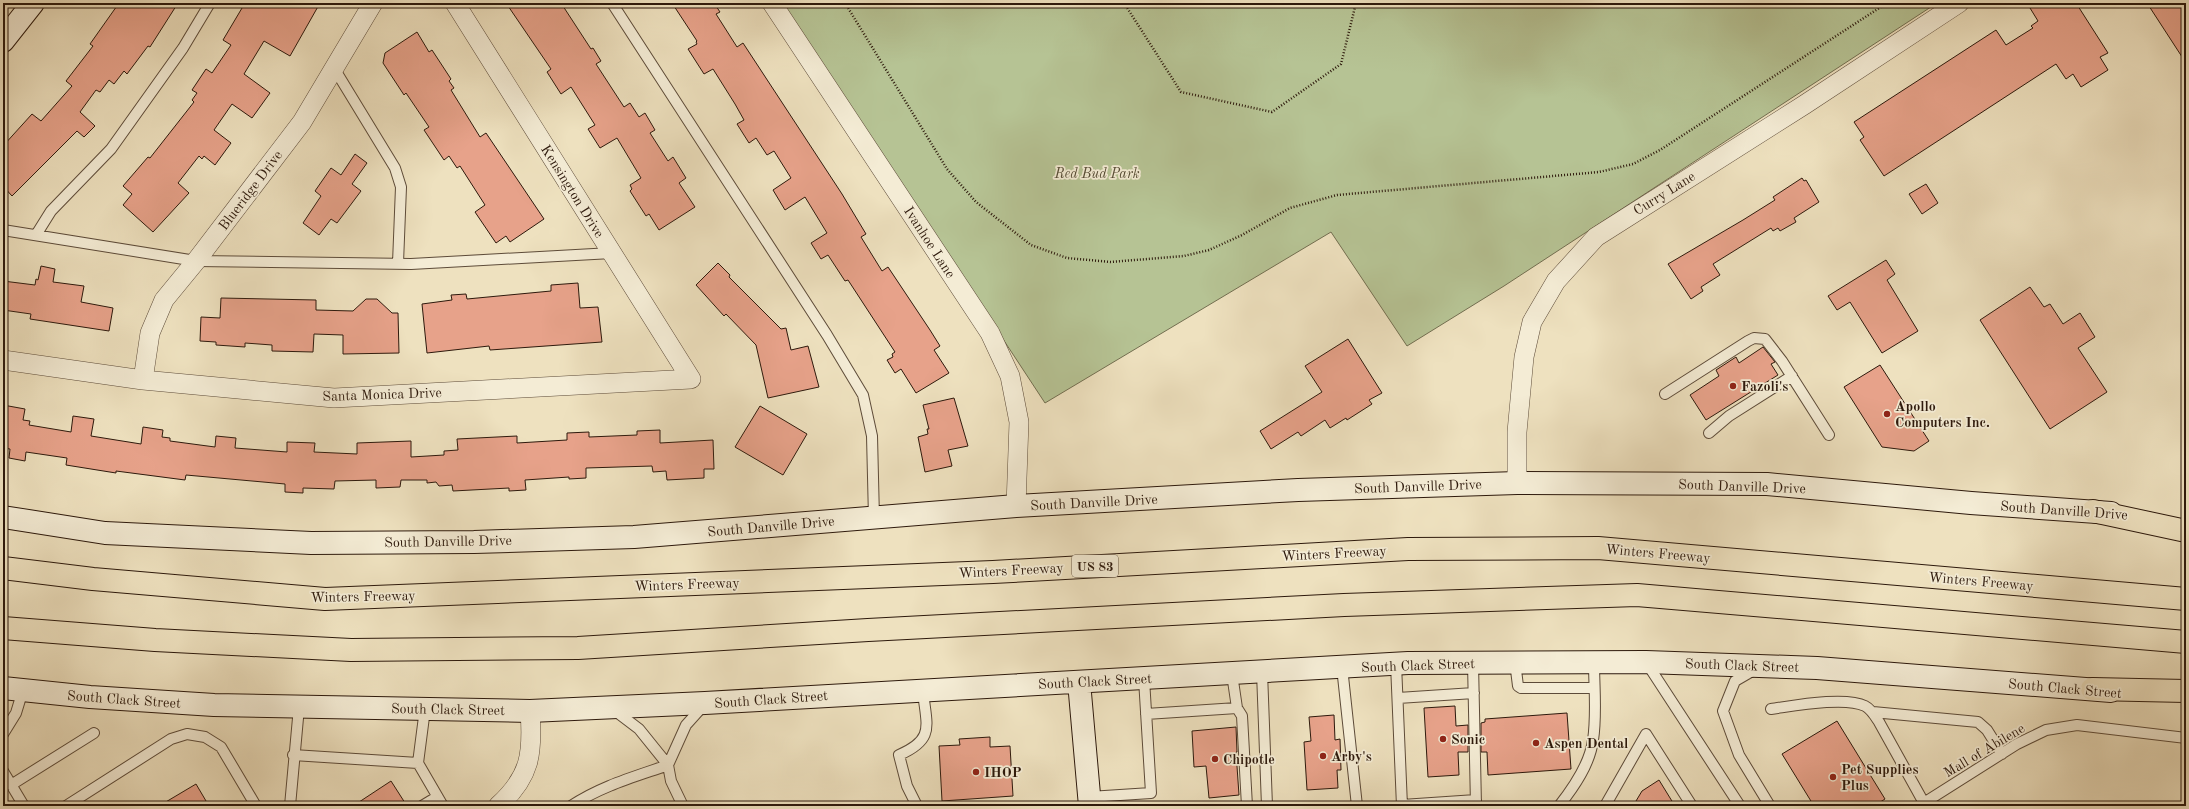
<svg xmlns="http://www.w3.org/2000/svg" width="2189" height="809" viewBox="0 0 2189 809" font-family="'Old Standard TT',serif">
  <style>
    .green { fill: #b6c394; stroke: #726e50 }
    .building { fill: #e7a28a; stroke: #2d190c }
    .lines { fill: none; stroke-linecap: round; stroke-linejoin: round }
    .lane-casing { stroke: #5d4b39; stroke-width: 12 }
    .street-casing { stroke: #5d4b39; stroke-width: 20 }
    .secondary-casing { stroke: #2d190c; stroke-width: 24 }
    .highway-casing { stroke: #2d190c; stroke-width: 24 }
    .path { stroke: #2d190c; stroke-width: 2.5; stroke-dasharray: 1 2; stroke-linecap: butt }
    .lane { stroke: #f4ecd5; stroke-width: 10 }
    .street { stroke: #f4ecd5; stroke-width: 19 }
    .secondary { stroke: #f4ecd5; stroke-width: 22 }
    .highway { stroke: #eee1bf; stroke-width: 22 }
    .poi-dot { fill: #8f2418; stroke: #f4ecd5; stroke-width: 1.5 }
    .labels { text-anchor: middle; stroke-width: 3.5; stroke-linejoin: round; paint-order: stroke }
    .shield { fill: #f4ecd5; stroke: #695848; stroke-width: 1 }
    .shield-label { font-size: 13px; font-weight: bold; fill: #2d190c }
    .park-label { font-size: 14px; font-style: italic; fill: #564c35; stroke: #f4ecd5 }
    .street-label { font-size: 14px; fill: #2d190c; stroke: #f4ecd5 }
    .poi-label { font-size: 14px; font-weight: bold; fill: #2d190c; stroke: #f4ecd5; text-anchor: start }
  </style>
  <rect width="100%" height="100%" fill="#eee1bf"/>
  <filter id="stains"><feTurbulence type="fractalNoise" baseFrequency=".005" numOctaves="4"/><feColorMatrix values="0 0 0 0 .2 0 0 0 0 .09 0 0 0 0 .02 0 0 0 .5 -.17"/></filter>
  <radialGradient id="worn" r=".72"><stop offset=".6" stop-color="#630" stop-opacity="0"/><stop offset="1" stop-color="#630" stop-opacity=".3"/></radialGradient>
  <path class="green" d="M782,3H1937L1504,286L1407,346L1331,232L1045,403Z"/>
  <path class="building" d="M119,3H178L150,47L148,46L127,74L124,71L114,84L109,80L100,92L96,90L80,112L95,126L84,137L77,131L12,196L3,186V146L32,114L41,121L72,86L66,81L93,46L90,44Z
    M245,3H320L290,56L264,41L244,74L270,93L252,118L232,104L214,130L231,143L215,165L204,156L202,159L199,156L178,183L189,193L153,232L123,205L132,194L123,186L148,157L150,158L194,102L192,100L197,93L192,90L206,69L212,73L231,45L223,40Z
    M506,3H561L591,49L593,48L601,61L596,64L624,107L630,103L639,117L645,113L655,130L650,133L668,161L673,157L686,178L679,183L695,207L659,230L649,214L646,216L630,191L632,189L630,185L641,178L617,138L600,148L588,129L595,125L571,87L561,94L547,72L551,69Z
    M672,3H714L720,12L716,14L737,47L743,43L842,194L866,234L861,237L882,271L888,267L930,330L940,346L934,350L949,373L916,393L901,369L895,373L887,360L893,357L892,354L895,352L848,280L845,281L828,255L821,259L811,243L827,233L805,197L785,210L773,190L791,178L774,151L767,155L756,138L749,143L737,124L744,120L735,104L713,69L704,74L688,49L697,44L696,42L697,41Z
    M2038,3H2076L2108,53L2100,57L2108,70L2081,87L2073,74L2066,79L2056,64L1884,176L1860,140L1864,137L1854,122L1996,30L2006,45L2033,28L2031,26L2038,21L2030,8Z
    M2147,3H2186V63Z
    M417,32L429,52L432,50L451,79L449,81L454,88L451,90L480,137L486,133L544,219L510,242L506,236L496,243L475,212L485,205L460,166L457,168L449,156L444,160L424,130L429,127L406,93L404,95L383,63L385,53Z
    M355,154L367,163L352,184L361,191L337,223L331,219L319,235L303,223L321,196L315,191L331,168L341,175Z
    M1802,178L1804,181L1806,180L1819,202L1794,218L1796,222L1780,231L1778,228L1773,231L1771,228L1713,264L1720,275L1701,287L1703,291L1691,299L1668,264L1743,220L1775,200L1773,197Z
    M1926,184L1938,203L1922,214L1909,194Z
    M1886,260L1895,274L1887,280L1918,331L1882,353L1850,302L1837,310L1828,296Z
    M718,263L730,275L729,277L781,329L786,328L791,350L808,346L819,387L768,398L756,345L726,314L724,316L696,285Z
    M41,266L55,269L53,282L84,286L81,302L113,308L109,331L30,319L31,314L3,310V281L35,285L36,279L38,280Z
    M578,283L580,308L598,307L602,342L490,350L489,346L427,353L422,304L452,300L451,295L466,294L467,299L551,291V285Z
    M2030,287L2044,307L2050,304L2063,324L2080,313L2095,337L2078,348L2107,392L2050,429L1980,320Z
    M221,298L316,300V310L353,311L366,299H377L392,313H398L399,353L343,354V335L314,334L313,352L272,351V345L245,343V347L216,345V342L200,341L201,317L220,318Z
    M1348,339L1382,393L1369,400L1372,404L1347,420L1346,418L1330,428L1325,420L1301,436L1298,432L1271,449L1260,431L1322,392L1305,366Z
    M1763,347L1775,362L1771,364L1778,375L1706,420L1690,395L1719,376L1716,370L1736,357L1739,363Z
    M1880,365L1929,441L1914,451L1882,447L1844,387Z
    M954,398L968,446L948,450L952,466L925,472L918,437L928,434L927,429H929L923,405Z
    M3,405L25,409L23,420L30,421L29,425L71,432L73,416L94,419L91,436L141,444L143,427L163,430L162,437L170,438V441L215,447L216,436L236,438L235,448L287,452V442L315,443L314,452L357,454V443L411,441V457L444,455V451L458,450L457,439L517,436V443L567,440V433L589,432V437L637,435V431L660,430V443L713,440L714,469H704V478L667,480L666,471L653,472L652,466L586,468V478L569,479V477L525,480L526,490L509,491V488L453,491L452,485L439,486L436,482L427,483V480H401L400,487L376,488V480L335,481L334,489L303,488V493L285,492V484L186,475L185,480L116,471V473L66,465L67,458L26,452L25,461L9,458L10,449L3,448Z
    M760,406L807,434L783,475L735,447Z
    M1455,706L1456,726L1468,725V752H1458L1459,775L1428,777L1424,708Z
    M1567,713L1571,769L1488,775L1487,752H1481V723L1485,722V719Z
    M1334,715L1335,740L1340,739L1341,770H1337L1338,788L1307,790L1304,742L1311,741L1309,717Z
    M1837,721L1885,799L1874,806H1814L1782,754Z
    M1236,727L1237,752H1236L1239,795L1209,798L1206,766L1194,767L1192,731Z
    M990,737V747L1010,746L1013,796L942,801L939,746L960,745L959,739Z
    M1659,780L1675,806H1633L1642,791Z
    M391,781L407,806H353Z
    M196,784L209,806H159Z"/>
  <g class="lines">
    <g class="lane-casing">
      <path id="lane" d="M612,3L827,335L863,395L872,436L874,518
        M334,68L395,168L401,187L398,263
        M3,230L196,261L411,264L612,253
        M36,235L51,211L111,149L183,48L210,3
        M1665,394L1748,341L1754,338L1765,339L1782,361L1829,435
        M1709,433L1729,416L1792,376
        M1515,662L1518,686L1521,688H1594
        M1646,662L1740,806
        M1473,663L1476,806
        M1396,664L1402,806
        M1342,667L1357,806
        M1754,670L1735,681L1723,711L1739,755L1770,806
        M1262,672L1267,806
        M1398,698L1474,693
        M1237,708L1242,716L1247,806
        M1771,709C1793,706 1845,696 1865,706C1871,709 1875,716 1879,722L1924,803
        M614,710L639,729L668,765L671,781L683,806
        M1873,712L1978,722L1987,730L2002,754
        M1146,714L1237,708L1232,674
        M3,734L16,713L23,690
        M293,755L418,763L443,806
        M418,763L425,709
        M3,771L24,806
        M11,785L94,733
        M1089,797L1151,793L1144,679
        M1402,805L1476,800
        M66,806L171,739L187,734L205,737L221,747L256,806
        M290,806L299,707
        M422,806L437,797
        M571,806C601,786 634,777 668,765L686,725L704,705
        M917,806L907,786L899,755C936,739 926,725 923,691
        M1559,806C1574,787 1590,764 1593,740C1597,715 1594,687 1594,662
        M1605,806L1646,734L1692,806
        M1919,806L2017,744L2046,730L2077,725L2186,738"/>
    </g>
    <g class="street-casing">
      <path id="street" d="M772,3L990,333L1010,376L1019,422L1016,506
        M3,360L143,380L334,398L691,379L455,3
        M143,380L150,333L164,300L196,261L302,122L373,3
        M1517,483V432L1524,357L1532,322L1556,281L1596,237L1804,105L1959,3
        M498,806C531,776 533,753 530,711"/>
    </g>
    <g class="secondary-casing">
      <path id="secondary" d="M3,41L33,3
        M3,517L105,533L311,543L474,542L634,537L1016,506L1298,490L1517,483L1767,484L1971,503L2111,513
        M1079,682L1090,806
        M3,688L90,697L214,705L530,711L705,703L1408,663L1646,662L1817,668L2111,691"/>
    </g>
    <g class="highway-casing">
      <path id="highway" d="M2093,511L2186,531
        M3,568L93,579L325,599L993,572L1408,549L1598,548L2186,599
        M3,628L155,640L351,650L578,648L868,630L1344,605L1637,595L2186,642
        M2092,689L2186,691"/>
    </g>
    <path class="path" d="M845,3L947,169L976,202L1031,245L1067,258L1111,262L1184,256L1209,250L1242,235L1290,208L1337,195L1599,172L1633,164L1660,150L1887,3
      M1124,3L1181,92L1272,112L1341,64L1356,3"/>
    <use href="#lane" class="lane"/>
    <use href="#street" class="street"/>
    <use href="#secondary" class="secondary"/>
    <use href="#highway" class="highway"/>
  </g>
  <g class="poi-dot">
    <circle cx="1733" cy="386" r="4"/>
    <circle cx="1887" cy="414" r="4"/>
    <circle cx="1443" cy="739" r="4"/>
    <circle cx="1536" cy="743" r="4"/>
    <circle cx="1323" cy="756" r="4"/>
    <circle cx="1215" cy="759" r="4"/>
    <circle cx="976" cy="772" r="4"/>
    <circle cx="1833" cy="777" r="4"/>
  </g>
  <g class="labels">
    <rect class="shield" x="1072" y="555" width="46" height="22" rx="3"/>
    <g class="shield-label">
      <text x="1095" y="571">US 83</text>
    </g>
    <g class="park-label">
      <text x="1097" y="178">Red Bud Park</text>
    </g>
    <g class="street-label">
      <text transform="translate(250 190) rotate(-53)" y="5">Blueridge Drive</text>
      <text transform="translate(573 191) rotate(58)" y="5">Kensington Drive</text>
      <text transform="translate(1664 193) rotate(-32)" y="5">Curry Lane</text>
      <text transform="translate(930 242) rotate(57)" y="5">Ivanhoe Lane</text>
      <text transform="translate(382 394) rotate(-2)" y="5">Santa Monica Drive</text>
      <text transform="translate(1418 486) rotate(-2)" y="5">South Danville Drive</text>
      <text transform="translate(1742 486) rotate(2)" y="5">South Danville Drive</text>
      <text transform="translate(1094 502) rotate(-3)" y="5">South Danville Drive</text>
      <text transform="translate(2064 510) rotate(4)" y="5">South Danville Drive</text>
      <text transform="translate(771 526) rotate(-5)" y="5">South Danville Drive</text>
      <text transform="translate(448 541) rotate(-1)" y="5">South Danville Drive</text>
      <text transform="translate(1334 553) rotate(-3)" y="5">Winters Freeway</text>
      <text transform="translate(1658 553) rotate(5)" y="5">Winters Freeway</text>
      <text transform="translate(1011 570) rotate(-3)" y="5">Winters Freeway</text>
      <text transform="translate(1981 581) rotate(5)" y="5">Winters Freeway</text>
      <text transform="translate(687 584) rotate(-2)" y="5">Winters Freeway</text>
      <text transform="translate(363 596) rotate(-1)" y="5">Winters Freeway</text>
      <text transform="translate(1418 665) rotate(-2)" y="5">South Clack Street</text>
      <text transform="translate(1742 665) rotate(2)" y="5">South Clack Street</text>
      <text transform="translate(1095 681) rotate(-3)" y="5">South Clack Street</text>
      <text transform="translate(2065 688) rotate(5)" y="5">South Clack Street</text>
      <text transform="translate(124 699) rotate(4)" y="5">South Clack Street</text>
      <text transform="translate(771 699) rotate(-4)" y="5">South Clack Street</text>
      <text transform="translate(448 709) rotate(1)" y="5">South Clack Street</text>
      <text transform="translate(1984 750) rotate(-31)" y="5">Mall of Abilene</text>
    </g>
    <g class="poi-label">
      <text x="1741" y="391">Fazoli's</text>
      <text x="1895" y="411">Apollo<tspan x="1895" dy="16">Computers Inc.</tspan></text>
      <text x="1451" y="744">Sonic</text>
      <text x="1544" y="748">Aspen Dental</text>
      <text x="1331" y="761">Arby's</text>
      <text x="1223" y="764">Chipotle</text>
      <text x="1841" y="774">Pet Supplies<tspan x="1841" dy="16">Plus</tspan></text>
      <text x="984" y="777">IHOP</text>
    </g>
  </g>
  <rect width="2189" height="809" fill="none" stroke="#eee1bf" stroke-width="16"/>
  <rect x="4" y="4" width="2181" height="801" fill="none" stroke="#2d190c" stroke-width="2"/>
  <rect x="8" y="8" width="2173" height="793" fill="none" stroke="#2d190c"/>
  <rect width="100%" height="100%" filter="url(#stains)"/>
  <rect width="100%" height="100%" fill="url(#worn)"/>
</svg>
